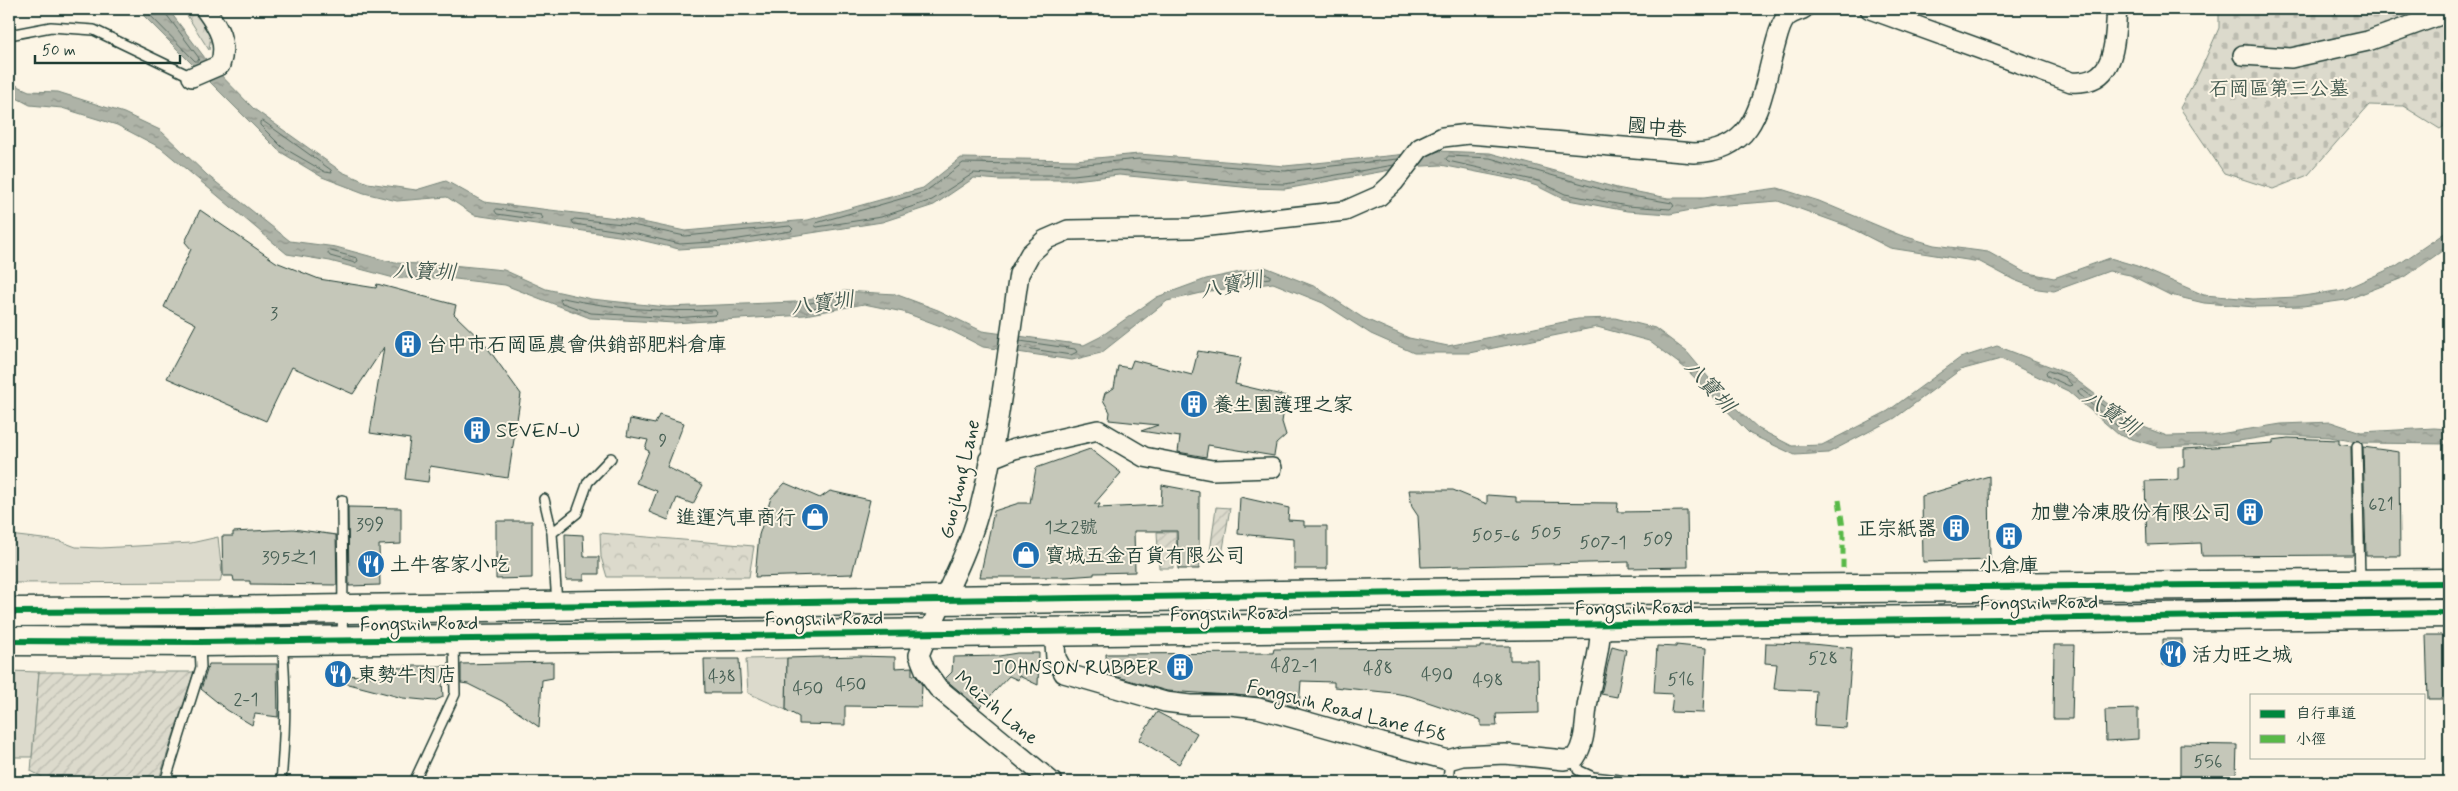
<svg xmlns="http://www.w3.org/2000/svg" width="2458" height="791" viewBox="0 0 2458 791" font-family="Mynerve,'LXGW WenKai TC',sans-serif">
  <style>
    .grass { fill: #dcdacc; stroke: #7e8c80 }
    .forest { fill: url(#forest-crowns); stroke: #7e8c80 }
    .cemetery { fill: url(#cemetery-stones); stroke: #7e8c80 }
    .garden { fill: url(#garden-furrows); stroke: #7e8c80 }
    .water { fill: url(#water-ripples); stroke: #758479 }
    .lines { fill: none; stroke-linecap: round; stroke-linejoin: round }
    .shore { stroke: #586c62; stroke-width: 1 }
    .building { fill: #c5c7b9; stroke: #1f3d34 }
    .lane-casing { stroke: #1f3d34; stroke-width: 12 }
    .street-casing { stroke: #1f3d34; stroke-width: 22 }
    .primary-casing { stroke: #1f3d34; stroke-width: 31 }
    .lane { stroke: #fcf5e5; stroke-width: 9 }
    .street { stroke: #fcf5e5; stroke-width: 19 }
    .primary { stroke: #fcf5e5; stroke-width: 28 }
    .quiet { stroke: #58b947; stroke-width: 5; stroke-dasharray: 10 5; stroke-linecap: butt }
    .cycleway-casing { stroke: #fcf5e5; stroke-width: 9 }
    .cycleway { stroke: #00873e; stroke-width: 6 }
    .labels { text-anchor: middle; stroke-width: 4; stroke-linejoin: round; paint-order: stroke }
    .number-label { font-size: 18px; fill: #486055 }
    .park-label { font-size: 20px; fill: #455c52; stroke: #fcf5e5 }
    .street-label { font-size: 20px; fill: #1f3d34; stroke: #fcf5e5 }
    .poi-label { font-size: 20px; fill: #1f3d34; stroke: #fcf5e5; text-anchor: start }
    .water-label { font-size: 21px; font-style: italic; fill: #435a51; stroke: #fcf5e5 }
  </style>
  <defs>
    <pattern id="forest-crowns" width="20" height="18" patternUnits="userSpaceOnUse" patternTransform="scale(1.25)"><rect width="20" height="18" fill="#dcdacc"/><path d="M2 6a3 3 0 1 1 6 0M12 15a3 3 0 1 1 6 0" fill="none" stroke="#bcbcb0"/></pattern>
    <pattern id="cemetery-stones" width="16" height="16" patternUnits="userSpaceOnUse" patternTransform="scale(1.25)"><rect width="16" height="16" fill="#dcdacc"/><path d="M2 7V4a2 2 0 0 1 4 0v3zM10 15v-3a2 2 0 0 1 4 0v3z" fill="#bcbcb0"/></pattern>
    <pattern id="garden-furrows" width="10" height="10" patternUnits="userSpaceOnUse" patternTransform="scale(1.25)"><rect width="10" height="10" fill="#dcdacc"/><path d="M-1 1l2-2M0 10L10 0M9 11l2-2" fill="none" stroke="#bcbcb0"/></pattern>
    <pattern id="water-ripples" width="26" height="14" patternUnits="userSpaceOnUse" patternTransform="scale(1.25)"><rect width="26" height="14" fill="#aeb3a7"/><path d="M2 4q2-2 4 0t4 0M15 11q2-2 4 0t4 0" fill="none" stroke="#8d9389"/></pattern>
  </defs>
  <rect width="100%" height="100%" fill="#fcf5e5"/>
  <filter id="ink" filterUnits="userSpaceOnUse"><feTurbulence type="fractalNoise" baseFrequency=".02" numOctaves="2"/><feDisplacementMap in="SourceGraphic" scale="10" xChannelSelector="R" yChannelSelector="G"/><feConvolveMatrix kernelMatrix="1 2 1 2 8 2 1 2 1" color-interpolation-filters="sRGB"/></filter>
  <g filter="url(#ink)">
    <path class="grass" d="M9,535L60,541L76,547L101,548L191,543L218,537L222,574L220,582L9,583Z
      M787,658L786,710L748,693L746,659Z
      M9,671L39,672L32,757H9Z"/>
    <path class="forest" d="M183,9H195L211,35L209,50Z
      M600,533L754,546L749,577H607L601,557Z"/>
    <path class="cemetery" d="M2219,9H2449V123L2440,129L2403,106L2369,105L2308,175L2273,189L2224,173L2180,108L2200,71L2219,28Z"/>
    <path class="garden" d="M1216,507L1230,508L1221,561L1209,560Z
      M1157,532H1176L1177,562L1173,561V568H1159Z
      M39,672H194L158,782H52L31,771Z"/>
    <path class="water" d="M137,9H168L208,62L254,109L342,172L368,183L416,190L446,181L484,202L633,220L685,231L808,220L923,188L961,158L1075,160L1139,154L1285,166L1438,151L1490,153L1617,188L1668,198H1704L1778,188L1819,201L1900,235L1934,245L1988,252L2024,272L2054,278L2110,258L2137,266L2204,295L2253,299L2296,297L2343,290L2396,266L2449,230V246L2405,277L2346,300L2303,306L2255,307L2204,303L2170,295L2130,275L2109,271L2054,291L2038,289L2014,280L1980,262L1890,248L1847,226L1778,201L1713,206L1670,214L1627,211L1563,199L1537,186L1518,180L1441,165L1407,167L1285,189L1252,188L1119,175L1074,180H1000L974,178L934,205L882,222L727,246L679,249L632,238L474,215L447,197L397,201L364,193L322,177L279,151Z
      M9,82L29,91L58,92L124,113L160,130L207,175L290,241L336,247L395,263L451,265L504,270L546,289L591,299L667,307L795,302L844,291L895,294L938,310L982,331L1084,345L1100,337L1157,297L1206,279L1265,267L1316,287L1363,318L1409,338L1448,346L1578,319L1615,318L1655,328L1687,352L1729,402L1759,429L1792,446L1822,445L1888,411L1960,358L1997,346L2067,373L2133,423L2167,436L2213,435L2281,424L2331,422L2361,432L2434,428L2449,429V444L2362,443L2330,437L2278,435L2212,445L2159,447L2119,435L2068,391L2001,359L1960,370L1895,418L1828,453L1795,455L1750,434L1685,368L1649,341L1597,327L1469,353H1414L1371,334L1323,303L1273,283L1210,291L1167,301L1101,353L1072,360L983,347L946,328L903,312L864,304L805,315L674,323L590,318L505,285L447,278H394L330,261L287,254L161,148L117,125L62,108L30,105L9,94Z"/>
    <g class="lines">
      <path class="shore" d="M144,9L195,61H198L199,58L166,14L165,9
        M263,121L331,170L332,173L325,172L282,147L260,125V122Z
        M1449,156L1490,158L1615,193L1672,203L1674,206L1670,209L1627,206L1565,194L1538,181L1448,161L1446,159Z
        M1394,165L1285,184L1252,183L1119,170L1073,175H1000L974,173L932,200L881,217L817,227L814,225L816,223L925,192L963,163L1075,165L1139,159L1285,171L1398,159
        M497,209L541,215L543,218L540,220L497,214L495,211Z
        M575,219L632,225L685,236L790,226L793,229L791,231L726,241L680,244L633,233L574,224L572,221Z
        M331,251L357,258L358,261L355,263L330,256L328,253Z
        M1264,273L1270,275V278L1241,282L1238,280L1240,277Z
        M844,296H851L852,300L809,309L806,307L807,304Z
        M563,298C613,309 663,312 715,310L717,313L715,315L674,318L591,313L562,303L560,300Z
        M1019,347L1071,355L1077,352L1075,349L1020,341
        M2049,371L2065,377L2072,385L2069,386L2047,376L2046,373Z
        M2082,390L2134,429L2135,433L2122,430L2079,394L2078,391Z"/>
    </g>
    <path class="building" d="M200,210L276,262L319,279L376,288L377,284L456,305L454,314L484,343L521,394L508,478L430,466L428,482L405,479L410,439L370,433L384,347L353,394L292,367L266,421L167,378L196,324L164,307L191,249L185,242Z
      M1198,351L1241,358L1235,384L1286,396L1282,422L1286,435L1276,444L1274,456L1208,445L1206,457L1178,452L1180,437L1141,431L1158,425L1109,420L1110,412L1103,400L1105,393L1114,388L1118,366L1130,368L1133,360L1192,375Z
      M659,415L684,423L667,467L703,485L693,504L677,498L668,520L649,512L657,491L636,483L649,451L645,449L648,440L627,436L630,419L655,424Z
      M2288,438L2339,440V444L2351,446L2353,555L2202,556L2201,543L2147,545L2145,481L2178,480V467H2184V449L2273,443V440Z
      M2363,447L2399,452L2400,556H2366Z
      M1090,449L1121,473L1094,504H1100L1098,508L1161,505L1162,485L1199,492V569H1178L1177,531H1134L1135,572L1094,573V575L1066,577H980L994,511L1019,503H1030L1036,468Z
      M1989,476L1990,560L1923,562L1922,496Z
      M785,483L820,498L830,491L870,500L852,574L755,577L759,535L771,498Z
      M1409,490H1453L1487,504V495L1516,497V502L1618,503L1617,512L1687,511L1688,567L1629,568V562L1421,567L1418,516L1412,507Z
      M1240,497L1289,508L1288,520L1304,521V526H1327V569H1294V539L1238,534Z
      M348,507L401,508V544L379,545L380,585L349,586Z
      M496,521H532V578L496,579Z
      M293,529L336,535L337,585L250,584V581H234L233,576H223L222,536H233V532Z
      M565,534L583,535L584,557H599V574H584V580H566Z
      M2426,635H2449V699H2428Z
      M2163,639H2182V665H2163Z
      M1766,643L1812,644L1852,648L1846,728L1814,726L1816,691L1774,689L1777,664L1765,663Z
      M1676,645L1706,648L1703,713L1671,712L1673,694L1654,693L1657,646L1676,647Z
      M2054,645H2074L2072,719H2053Z
      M1480,646H1510V660H1538L1539,713L1496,714L1497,726H1481V720L1410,696L1394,693L1334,687V682L1301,681L1299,708L1259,697L1167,691L1107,674L1106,654L1273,653L1274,649L1480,648Z
      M1612,646L1626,650L1617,697L1601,694Z
      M1017,653H1039L1038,685L1019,676L1018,680L1009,676L979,708L945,679L952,672L953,657L999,656Z
      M857,656L895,657V668L912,667V675H915L922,685L921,707L845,706V725L799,724V717L786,710L787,658Z
      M704,659H739L741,693H705Z
      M553,662V678L542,680L539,727L502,701L468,684L461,683V664Z
      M209,664H277L278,717L255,714L252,725L227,710L201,689Z
      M405,666H448L449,682L442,681L443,697L434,701L403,698L345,683L346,675L389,678V667L404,668Z
      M2138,709V739L2106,741L2105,710Z
      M1157,712L1197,733L1179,764L1139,740Z
      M2180,744L2237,745L2236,777L2180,778Z"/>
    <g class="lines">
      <g class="lane-casing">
        <path id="lane" d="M9,35L51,27L94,30L192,77
          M2357,446L2360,581
          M544,499L552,533
          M557,603L552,533L577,513L588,482L611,458
          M342,637C344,591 342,546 342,500
          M1575,758L1578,770L1593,777L1637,782
          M165,782L201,667L200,646
          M281,782C285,736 287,690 282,644
          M414,782L455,694L454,642
          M1448,782L1450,759"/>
      </g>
      <g class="street-casing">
        <path id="street" d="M1870,9L2071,82C2117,85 2114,43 2117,9
          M2243,55L2291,58L2368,41L2449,12
          M192,77L220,65C228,42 218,27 205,9
          M989,459L1014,449L1098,430L1144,457L1212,470L1272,468
          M1054,631L1056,658L1064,673L1165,702L1190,705H1230L1258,708L1382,743L1448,760L1462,756L1505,754L1564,760L1575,758C1587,740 1584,721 1588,701C1593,673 1600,654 1601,624
          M1052,782L938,688L925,670L919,655C938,606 965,562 979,511C999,434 1007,353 1019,274L1030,254L1045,240L1068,230L1191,228L1345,211L1379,196L1394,182L1420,148L1443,137L1469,134L1694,153C1760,151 1760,98 1775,46C1777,39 1780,24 1786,18C1789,14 1798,11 1803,9"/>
      </g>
      <g class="primary-casing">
        <path id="primary" d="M9,612L206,611L1620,590L2449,583
          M9,641L200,642L653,637L2449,613"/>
      </g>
      <use href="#lane" class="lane"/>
      <use href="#street" class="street"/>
      <use href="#primary" class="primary"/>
      <path class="quiet" d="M1839,500L1843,528V568"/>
      <g class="cycleway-casing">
        <path id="cycleway" d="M9,612L206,611L1620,590L2449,583
          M9,641L200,642L653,637L2449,613"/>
      </g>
      <use href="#cycleway" class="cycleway"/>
    </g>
  </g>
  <defs>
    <g id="building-disc" transform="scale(1.4375)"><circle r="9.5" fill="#1f6fb2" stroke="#fcf5e5"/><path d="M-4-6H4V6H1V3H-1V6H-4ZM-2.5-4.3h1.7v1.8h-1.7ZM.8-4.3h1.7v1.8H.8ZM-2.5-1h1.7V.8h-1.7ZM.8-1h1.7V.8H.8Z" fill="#fff"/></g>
    <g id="shop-disc" transform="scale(1.4375)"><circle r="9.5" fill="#1f6fb2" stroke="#fcf5e5"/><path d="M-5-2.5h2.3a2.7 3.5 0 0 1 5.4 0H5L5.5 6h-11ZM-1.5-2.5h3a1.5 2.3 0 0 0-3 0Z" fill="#fff"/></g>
    <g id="restaurant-disc" transform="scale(1.4375)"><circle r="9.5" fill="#1f6fb2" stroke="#fcf5e5"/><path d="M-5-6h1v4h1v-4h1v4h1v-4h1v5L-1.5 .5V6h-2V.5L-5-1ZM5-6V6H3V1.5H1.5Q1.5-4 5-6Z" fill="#fff"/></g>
  </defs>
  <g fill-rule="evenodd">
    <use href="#building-disc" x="408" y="344"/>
    <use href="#building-disc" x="1194" y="404"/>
    <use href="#building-disc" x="477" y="430"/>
    <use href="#building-disc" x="2250" y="512"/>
    <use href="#shop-disc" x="815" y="517"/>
    <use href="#building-disc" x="1956" y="528"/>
    <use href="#building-disc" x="2009" y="536"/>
    <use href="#shop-disc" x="1026" y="555"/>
    <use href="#restaurant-disc" x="371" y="564"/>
    <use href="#restaurant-disc" x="2173" y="654"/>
    <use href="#building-disc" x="1180" y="667"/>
    <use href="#restaurant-disc" x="338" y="674"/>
  </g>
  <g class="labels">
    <g class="number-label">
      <text x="274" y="319">3</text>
      <text x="663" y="446">9</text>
      <text x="2381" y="510">621</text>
      <text x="370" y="530">399</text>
      <text x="1071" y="533">1之2號</text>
      <text x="1546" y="538">505</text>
      <text x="1496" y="541">505-6</text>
      <text x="1658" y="545">509</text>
      <text x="1603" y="548">507-1</text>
      <text x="289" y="563">395之1</text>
      <text x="1823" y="664">528</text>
      <text x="1294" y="671">482-1</text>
      <text x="1378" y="674">488</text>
      <text x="1437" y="680">490</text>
      <text x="722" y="682">438</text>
      <text x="1681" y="685">516</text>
      <text x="1488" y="686">498</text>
      <text x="851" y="690">450</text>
      <text x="808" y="694">450</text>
      <text x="246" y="705">2-1</text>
      <text x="2208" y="767">556</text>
    </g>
    <g class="park-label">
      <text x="2279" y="95">石岡區第三公墓</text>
    </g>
    <g class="street-label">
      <text transform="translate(1657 127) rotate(5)" y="7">國中巷</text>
      <text transform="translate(959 479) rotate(-77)" y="7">Guojhong Lane</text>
      <text transform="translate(2039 602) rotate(-1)" y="7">Fongshih Road</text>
      <text transform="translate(1634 607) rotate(-1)" y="7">Fongshih Road</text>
      <text transform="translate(1229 613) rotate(-1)" y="7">Fongshih Road</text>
      <text transform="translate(824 618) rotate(-1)" y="7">Fongshih Road</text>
      <text transform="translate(419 623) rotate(-1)" y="7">Fongshih Road</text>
      <text transform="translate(997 707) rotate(40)" y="7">Meizih Lane</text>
      <text transform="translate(1347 710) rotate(14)" y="7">Fongshih Road Lane 458</text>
    </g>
    <g class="poi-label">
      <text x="427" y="351">台中市石岡區農會供銷部肥料倉庫</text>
      <text x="1213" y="411">養生園護理之家</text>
      <text x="496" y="437">SEVEN-U</text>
      <text x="2231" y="519" text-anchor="end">加豐冷凍股份有限公司</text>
      <text x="796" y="524" text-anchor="end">進運汽車商行</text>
      <text x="1937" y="535" text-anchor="end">正宗紙器</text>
      <text x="1045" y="562">寶城五金百貨有限公司</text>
      <text x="390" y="571">土牛客家小吃</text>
      <text x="2009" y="572" text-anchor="middle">小倉庫</text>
      <text x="2192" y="661">活力旺之城</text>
      <text x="1161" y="674" text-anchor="end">JOHNSON RUBBER</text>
      <text x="357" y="681">東勢牛肉店</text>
    </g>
    <g class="water-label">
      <text transform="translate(424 271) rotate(2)" y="7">八寶圳</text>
      <text transform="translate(1231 285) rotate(-11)" y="7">八寶圳</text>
      <text transform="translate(822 303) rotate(-8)" y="7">八寶圳</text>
      <text transform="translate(1710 386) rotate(47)" y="7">八寶圳</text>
      <text transform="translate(2111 412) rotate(34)" y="7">八寶圳</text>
    </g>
  </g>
  <rect width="2458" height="791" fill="none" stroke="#fcf5e5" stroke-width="30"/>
  <rect x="15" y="15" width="2428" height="761" fill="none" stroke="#1f3d34" stroke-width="2" filter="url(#ink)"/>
  <rect x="2250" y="694" width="175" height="65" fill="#fcf5e5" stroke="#a4ab9e"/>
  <rect x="2260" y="710" width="25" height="8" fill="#00873e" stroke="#a4ab9e"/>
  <text x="2296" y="718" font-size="15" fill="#1f3d34">自行車道</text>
  <rect x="2260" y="735" width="25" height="8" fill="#58b947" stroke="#a4ab9e"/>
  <text x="2296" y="744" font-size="15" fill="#1f3d34">小徑</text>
  <path d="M35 55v8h145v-8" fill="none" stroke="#1f3d34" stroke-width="2.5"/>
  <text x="42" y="55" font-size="15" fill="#1f3d34" stroke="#fcf5e5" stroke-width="4" paint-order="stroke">50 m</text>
</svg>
